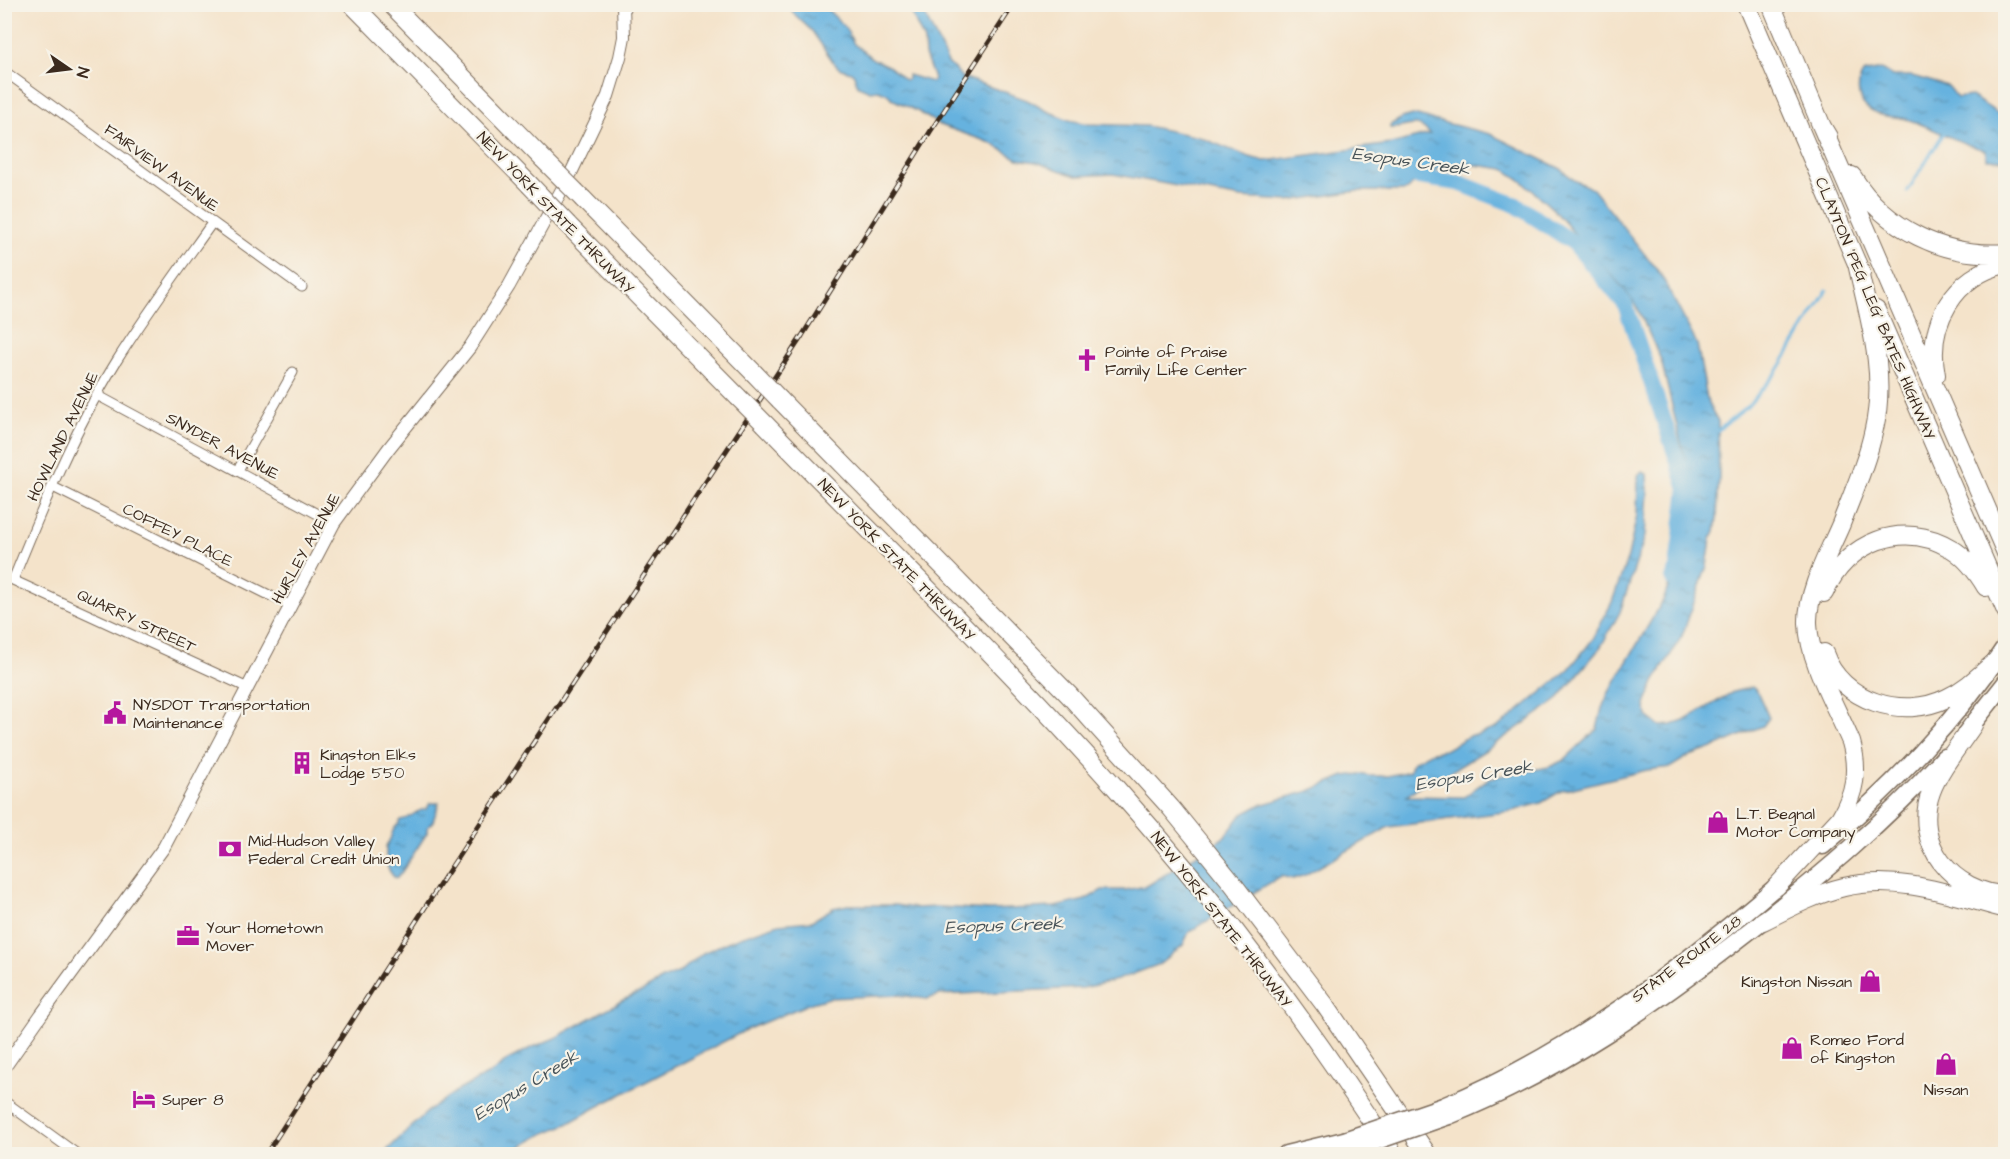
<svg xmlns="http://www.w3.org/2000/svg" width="2010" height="1159" viewBox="0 0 2010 1159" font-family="'Architects Daughter',sans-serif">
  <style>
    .water { fill: url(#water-ripples); stroke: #506e7e; stroke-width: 1.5 }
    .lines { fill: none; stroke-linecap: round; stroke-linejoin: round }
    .stream { stroke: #66b2df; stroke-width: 3 }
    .river { stroke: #66b2df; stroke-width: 16 }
    .minor-casing { stroke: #7c6b5a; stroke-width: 11 }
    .tertiary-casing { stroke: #7c6b5a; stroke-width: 14 }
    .trunk-casing { stroke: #7c6b5a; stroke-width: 19 }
    .motorway-casing { stroke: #7c6b5a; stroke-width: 20 }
    .minor { stroke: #fff; stroke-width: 9 }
    .tertiary { stroke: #fff; stroke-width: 12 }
    .trunk { stroke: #fff; stroke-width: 16 }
    .motorway { stroke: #fff; stroke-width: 18 }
    .rail-casing { stroke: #3b2a1e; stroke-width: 5 }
    .rail { stroke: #f7f3e8; stroke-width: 3; stroke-dasharray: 9; stroke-linecap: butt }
    .trunk-bridge-casing { stroke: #7c6b5a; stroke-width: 19; stroke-linecap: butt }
    .motorway-bridge-casing { stroke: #7c6b5a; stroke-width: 20; stroke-linecap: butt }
    .trunk-bridge { stroke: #fff; stroke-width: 16 }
    .motorway-bridge { stroke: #fff; stroke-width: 18 }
    .labels { text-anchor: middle; stroke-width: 4.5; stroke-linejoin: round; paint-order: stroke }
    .street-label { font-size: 16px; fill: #3b2a1e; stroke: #f7f3e8 }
    .poi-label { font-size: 16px; fill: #3b2a1e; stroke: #f7f3e8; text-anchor: start }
    .water-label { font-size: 18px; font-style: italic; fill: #485358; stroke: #f7f3e8 }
  </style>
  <defs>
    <pattern id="water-ripples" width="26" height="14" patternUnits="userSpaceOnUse" patternTransform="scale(1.5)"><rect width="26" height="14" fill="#66b2df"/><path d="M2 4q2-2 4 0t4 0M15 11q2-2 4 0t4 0" fill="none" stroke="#5591b4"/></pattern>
  </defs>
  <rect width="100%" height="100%" fill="#f7f3e8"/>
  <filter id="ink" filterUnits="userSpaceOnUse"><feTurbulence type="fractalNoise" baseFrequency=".0167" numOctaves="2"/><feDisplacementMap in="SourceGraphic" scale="12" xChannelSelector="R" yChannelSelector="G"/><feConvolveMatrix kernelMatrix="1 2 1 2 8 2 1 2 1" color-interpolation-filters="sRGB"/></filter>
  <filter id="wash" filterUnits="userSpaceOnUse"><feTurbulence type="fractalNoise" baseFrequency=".008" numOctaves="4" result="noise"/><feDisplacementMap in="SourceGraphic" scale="24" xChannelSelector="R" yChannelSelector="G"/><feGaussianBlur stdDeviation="1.35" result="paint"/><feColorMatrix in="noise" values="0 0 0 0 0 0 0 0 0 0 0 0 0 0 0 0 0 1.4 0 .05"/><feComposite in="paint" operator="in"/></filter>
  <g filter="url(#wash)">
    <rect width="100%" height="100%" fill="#f4e3ca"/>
    <path class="water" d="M789,5H828V10L845,27L854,44L873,59L890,67L905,80L908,79V75L932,82L934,79L925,55L924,41L910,10L912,5H918L922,9L948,63L962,77L1027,100L1047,111L1069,120L1088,124L1146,126L1199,137L1249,157L1265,161L1391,144L1430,134C1415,117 1408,129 1390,128V125L1402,118L1413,115L1490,134L1561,169L1574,180L1593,189L1661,275L1697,344L1708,404L1718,421L1719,475L1717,519L1715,531L1711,539L1707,566L1682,636L1654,682L1645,705L1647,716L1660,726L1672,725L1684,721L1733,692L1752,687L1757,691L1769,718L1763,726L1710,749L1687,757L1671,767L1647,770L1561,791L1541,803L1512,811L1389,827L1305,875L1293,879L1281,876L1189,932L1183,945L1160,964L1117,980L1083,988L940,995L927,999L899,995L829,998L811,1003L748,1029L597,1107L567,1124L543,1134L507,1154H383L427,1112L455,1092L491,1073L508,1060L531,1048L557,1037L623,1000L643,991L663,979L680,972L703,953L732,940L779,924L812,921L833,908L848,905H895L915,908L940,907L989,910L1055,907L1085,900L1102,890H1125L1147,886L1225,837L1241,815L1260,805L1309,791L1345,776L1361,774L1369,776H1388L1410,771L1413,762L1432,752L1445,750L1471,735H1476L1494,729L1509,719L1569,669L1593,639L1612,602L1628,557L1637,515L1638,475L1642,472L1647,474L1648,492L1645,536L1620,612L1600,648L1556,701L1489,748L1444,776L1419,786L1407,796L1464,797L1489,778L1549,767L1564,760L1597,729L1602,708L1609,692L1664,599L1677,560L1685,524V460L1661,360L1637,307L1622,287L1584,245L1555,211L1522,181L1504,169L1462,163L1430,171L1404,191H1357L1288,201L1241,198L1113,174L1076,176L1036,162L1018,159L991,143L940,125L917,111L894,100L886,93L878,90L870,91L858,86L854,75L851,72L839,68L834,63L812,31L794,14Z
      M1881,69L1892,76H1912L1947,86L1957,98L1971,96L2005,118V160L1987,159L1985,150C1957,143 1933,127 1906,119C1893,116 1875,117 1866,107C1856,97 1857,85 1863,73Z
      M430,803H439L433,821L427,828V833L401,873L397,878L394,877C385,867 386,859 386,846C391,841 390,837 393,831C395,826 399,826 400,820C411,819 415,810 426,809Z"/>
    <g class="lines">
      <path class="stream" d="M1907,192L1943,134
        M1717,431L1747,407L1777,372L1827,290"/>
      <path class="river" d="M1399,174L1459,183L1516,205L1574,243L1625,304L1687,489L1677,568L1673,579"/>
    </g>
  </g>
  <g filter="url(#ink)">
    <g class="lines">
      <g class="minor-casing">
        <path id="minor" d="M4,71L302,287
          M97,395L334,523
          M238,470L293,372
          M53,487L291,606
          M4,576L248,688
          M13,580C43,506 74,430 116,362C146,314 180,268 212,223
          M4,1101L77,1154"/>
      </g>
      <g class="tertiary-casing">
        <path id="tertiary" d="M4,1068L41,1015L164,847L334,523L389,448L470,347L509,286L571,173L608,96L620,57L624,37L623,4"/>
      </g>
      <g class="trunk-casing">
        <path id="trunk" d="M1965,734L2006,682
          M1823,846C1891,787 1956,722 2006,645
          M1443,1106C1570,1054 1681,968 1785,879
          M1449,1116C1561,1071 1656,1004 1751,930C1819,877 1886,821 1944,757
          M1286,1154L1344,1140"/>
      </g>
      <g class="motorway-casing">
        <path id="motorway" d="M352,4L529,184
          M391,4L543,159
          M1746,4L1861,273
          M1771,4L1822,127L1828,137
          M1822,127L2006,553
          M1852,176C1885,229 1944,258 2006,253
          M583,199L754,373
          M568,225L738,397
          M1876,310L2006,611
          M1936,375C1926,324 1954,275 2006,264
          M780,400L1069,695L1171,808L1233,884L1325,1005L1427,1154
          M765,424C882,544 1004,662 1115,787C1218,902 1310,1026 1393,1154
          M1824,593C1846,542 1902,519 1952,549C1967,558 1977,572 1986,587
          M1824,653C1841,702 1903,720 1947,698C1966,689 1980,675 1995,662
          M1973,725C1959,746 1940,768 1931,792C1912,844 1953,893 2006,895
          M1776,887L1840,818C1855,793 1859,770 1851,742C1836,706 1809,662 1808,623C1807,592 1829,552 1841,524C1853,493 1867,462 1874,429C1887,373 1869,318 1857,263
          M1763,921C1789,908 1815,894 1844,887C1898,874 1953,895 2006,909"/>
      </g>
      <use href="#minor" class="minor"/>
      <use href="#tertiary" class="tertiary"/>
      <use href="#trunk" class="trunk"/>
      <use href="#motorway" class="motorway"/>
      <g class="rail-casing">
        <path id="rail" d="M266,1154L446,875L802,336L930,132L1014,4"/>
      </g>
      <use href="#rail" class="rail"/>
      <g class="trunk-bridge-casing">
        <path id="trunk-bridge" d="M1344,1140L1443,1106
          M1351,1150L1449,1116"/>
      </g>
      <g class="motorway-bridge-casing">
        <path id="motorway-bridge" d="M543,159L583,199
          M529,184L568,225
          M754,373L780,400
          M738,397L765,424"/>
      </g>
      <use href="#trunk-bridge" class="trunk-bridge"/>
      <use href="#motorway-bridge" class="motorway-bridge"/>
    </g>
  </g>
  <defs>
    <g id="church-bare" transform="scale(1.8)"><path d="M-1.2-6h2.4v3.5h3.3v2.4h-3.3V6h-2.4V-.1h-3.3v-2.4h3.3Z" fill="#b5179e" stroke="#f7f3e8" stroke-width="2.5" paint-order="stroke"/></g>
    <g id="civic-bare" transform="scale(1.8)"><path d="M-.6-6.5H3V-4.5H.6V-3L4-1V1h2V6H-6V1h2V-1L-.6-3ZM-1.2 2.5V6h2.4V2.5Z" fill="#b5179e" stroke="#f7f3e8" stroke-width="2.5" paint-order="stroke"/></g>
    <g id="building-bare" transform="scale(1.8)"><path d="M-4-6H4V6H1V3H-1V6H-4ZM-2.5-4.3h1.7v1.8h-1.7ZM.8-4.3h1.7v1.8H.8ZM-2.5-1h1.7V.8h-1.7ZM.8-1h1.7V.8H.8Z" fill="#b5179e" stroke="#f7f3e8" stroke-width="2.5" paint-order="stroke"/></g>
    <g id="shop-bare" transform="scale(1.8)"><path d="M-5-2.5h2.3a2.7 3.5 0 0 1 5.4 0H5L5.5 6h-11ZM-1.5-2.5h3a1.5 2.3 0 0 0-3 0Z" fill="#b5179e" stroke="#f7f3e8" stroke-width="2.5" paint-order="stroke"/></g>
    <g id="bank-bare" transform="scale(1.8)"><path d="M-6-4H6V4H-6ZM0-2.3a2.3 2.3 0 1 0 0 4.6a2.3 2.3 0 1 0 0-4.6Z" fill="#b5179e" stroke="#f7f3e8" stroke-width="2.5" paint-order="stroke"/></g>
    <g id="office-bare" transform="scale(1.8)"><path d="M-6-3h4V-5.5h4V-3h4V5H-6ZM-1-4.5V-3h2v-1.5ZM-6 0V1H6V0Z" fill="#b5179e" stroke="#f7f3e8" stroke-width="2.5" paint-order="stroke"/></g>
    <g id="hotel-bare" transform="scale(1.8)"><path d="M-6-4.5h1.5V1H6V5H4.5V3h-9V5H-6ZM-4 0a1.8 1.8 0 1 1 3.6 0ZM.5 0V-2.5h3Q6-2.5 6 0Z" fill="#b5179e" stroke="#f7f3e8" stroke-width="2.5" paint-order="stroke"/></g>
  </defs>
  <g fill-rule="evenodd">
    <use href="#church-bare" x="1087" y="360"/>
    <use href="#civic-bare" x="115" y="713"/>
    <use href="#building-bare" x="302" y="763"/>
    <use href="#shop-bare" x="1718" y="822"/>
    <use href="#bank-bare" x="230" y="849"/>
    <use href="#office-bare" x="188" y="936"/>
    <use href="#shop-bare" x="1870" y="981"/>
    <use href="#shop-bare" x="1792" y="1048"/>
    <use href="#shop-bare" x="1946" y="1064"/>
    <use href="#hotel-bare" x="144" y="1099"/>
  </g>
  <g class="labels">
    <g class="street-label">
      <text transform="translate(162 167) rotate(36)" y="6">FAIRVIEW AVENUE</text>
      <text transform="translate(556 212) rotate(46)" y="6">NEW YORK STATE THRUWAY</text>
      <text transform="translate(1876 308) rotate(67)" y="6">CLAYTON 'PEG LEG' BATES HIGHWAY</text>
      <text transform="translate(62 436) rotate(-64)" y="6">HOWLAND AVENUE</text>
      <text transform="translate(223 445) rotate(28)" y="6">SNYDER AVENUE</text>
      <text transform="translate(178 534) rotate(27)" y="6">COFFEY PLACE</text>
      <text transform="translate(305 548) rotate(-61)" y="6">HURLEY AVENUE</text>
      <text transform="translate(897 559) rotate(46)" y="6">NEW YORK STATE THRUWAY</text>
      <text transform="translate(137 620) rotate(25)" y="6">QUARRY STREET</text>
      <text transform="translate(1222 919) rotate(52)" y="6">NEW YORK STATE THRUWAY</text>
      <text transform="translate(1686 958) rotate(-37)" y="6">STATE ROUTE 28</text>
    </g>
    <g class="poi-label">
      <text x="1105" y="357">Pointe of Praise<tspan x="1105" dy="18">Family Life Center</tspan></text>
      <text x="133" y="710">NYSDOT Transportation<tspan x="133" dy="18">Maintenance</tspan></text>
      <text x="320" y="760">Kingston Elks<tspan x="320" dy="18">Lodge 550</tspan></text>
      <text x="1736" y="819">L.T. Begnal<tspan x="1736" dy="18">Motor Company</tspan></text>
      <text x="248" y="846">Mid-Hudson Valley<tspan x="248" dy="18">Federal Credit Union</tspan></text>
      <text x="206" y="933">Your Hometown<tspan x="206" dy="18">Mover</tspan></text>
      <text x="1852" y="987" text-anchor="end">Kingston Nissan</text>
      <text x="1810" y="1045">Romeo Ford<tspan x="1810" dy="18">of Kingston</tspan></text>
      <text x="1946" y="1095" text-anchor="middle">Nissan</text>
      <text x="162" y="1105">Super 8</text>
    </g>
    <g class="water-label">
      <text transform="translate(1411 161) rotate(8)" y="6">Esopus Creek</text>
      <text transform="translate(1474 775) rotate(-9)" y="6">Esopus Creek</text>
      <text transform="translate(1004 925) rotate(-2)" y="6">Esopus Creek</text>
      <text transform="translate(526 1085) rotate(-31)" y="6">Esopus Creek</text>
    </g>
  </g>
  <rect width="2010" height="1159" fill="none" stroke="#f7f3e8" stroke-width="24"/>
  <g transform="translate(69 69) rotate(104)" stroke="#f7f3e8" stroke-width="4.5" paint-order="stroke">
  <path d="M0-4.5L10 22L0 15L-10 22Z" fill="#3b2a1e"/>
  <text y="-9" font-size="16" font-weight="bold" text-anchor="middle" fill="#3b2a1e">N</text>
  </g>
</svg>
